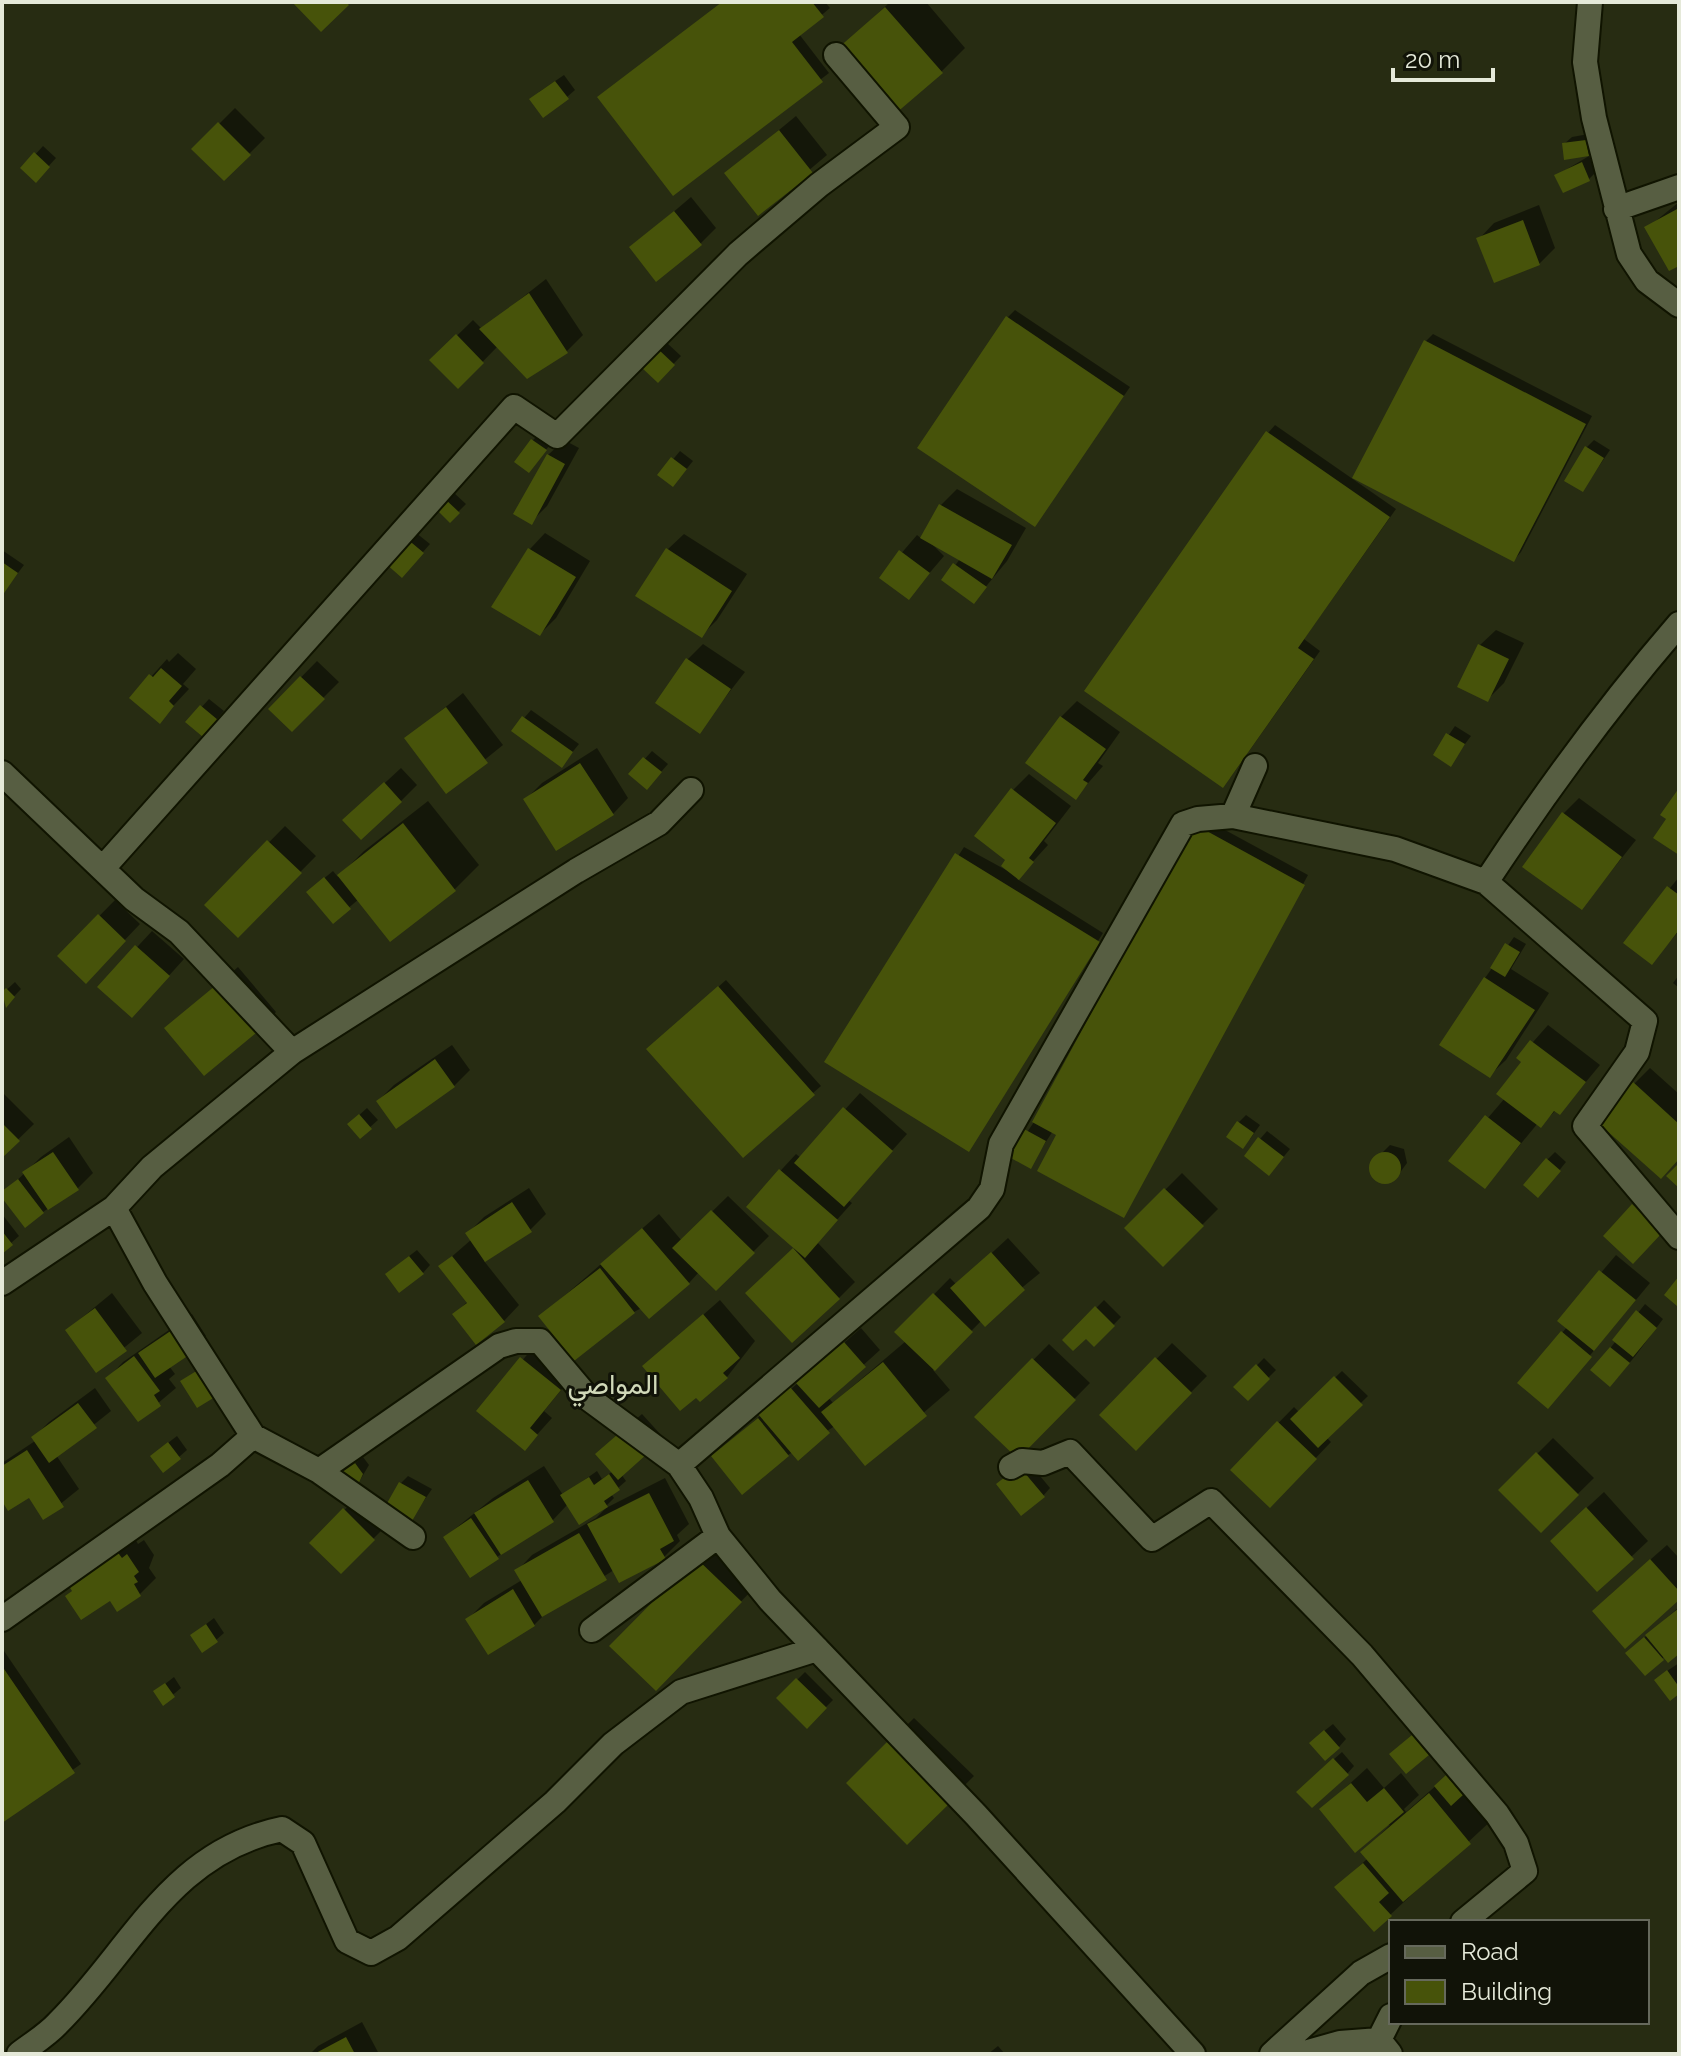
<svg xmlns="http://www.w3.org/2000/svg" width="1681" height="2056" viewBox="0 0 1681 2056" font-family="Raleway,Vazirmatn,sans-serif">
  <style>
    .shadow { fill: #0007 }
    .building { fill: #47530a }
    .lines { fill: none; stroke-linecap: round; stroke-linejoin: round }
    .street-casing { stroke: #101400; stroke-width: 28 }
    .street { stroke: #575e42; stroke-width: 24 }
    .labels { text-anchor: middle; stroke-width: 6; stroke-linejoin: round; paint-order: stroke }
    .quarter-label { font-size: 28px; fill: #d1d9b9; stroke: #111308 }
  </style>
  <rect width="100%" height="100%" fill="#272c12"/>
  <path class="shadow" d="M722,2H825L830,8L799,34L829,73L674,193Z
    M890,2H926L965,48L941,72L840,49Z
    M564,75L575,90L567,97L539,92Z
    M235,108L265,138L224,179L194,149Z
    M796,116L827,155L758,213L727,173Z
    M1594,133L1596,147L1588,154L1564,144L1572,137Z
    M43,146L56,158L36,180L23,168Z
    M1589,156L1596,172L1589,179L1557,175Z
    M691,197L716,228L700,244L631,248Z
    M1679,202V264L1647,228Z
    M1539,205L1555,248L1539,264L1479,239L1494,223Z
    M546,279L583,335L567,351L528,377L498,346L458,387L432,360L473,320L482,329Z
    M1015,310L1130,387L1035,524L1008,317Z
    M1433,334L1592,416L1521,552L1514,560L1426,341Z
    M667,343L681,356L658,380L644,367Z
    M1275,425L1396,509L1304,639L1320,651L1230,778L1268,433Z
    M540,433L552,442L536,463L533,440Z
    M564,440L579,448L547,506L531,522L548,455Z
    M1594,440L1610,450L1583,490L1586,448Z
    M680,451L693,461L680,477L660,475Z
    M957,489L1026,528L1007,561L974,601L944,580L960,559L929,541L944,556L909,597L881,577L917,535L922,539L941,505Z
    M453,492L466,504L450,520L437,507Z
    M415,532L430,544L409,568L408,539Z
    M545,533L590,561L556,618L540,634L530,549Z
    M684,534L747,574L717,620L701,636L668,549Z
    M2,550L24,565L2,594Z
    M1496,630L1524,643L1504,683L1488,699L1480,645Z
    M703,644L745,672L699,731L687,660Z
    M178,653L196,669L183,684L189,689L159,721L132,698L167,659L169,662Z
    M317,661L339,682L292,729L271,708Z
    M463,693L503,745L446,791L407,738Z
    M209,699L224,711L210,727L188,722Z
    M1077,701L1120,732L1098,763L1103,766L1076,797L1061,717Z
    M531,710L579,744L562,765L513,731Z
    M1455,726L1471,736L1450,764L1435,755Z
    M597,748L628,798L613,814L526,799L542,783Z
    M652,751L668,764L654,780L631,774Z
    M401,768L417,785L401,801L361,805Z
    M1029,774L1071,806L1044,841L1048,845L1017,879L1103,933L971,1144L827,1062L964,847L1017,876L1008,860L1013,790Z
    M1579,798L1636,840L1582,908L1563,814Z
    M428,801L479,865L455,889L391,939L359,899L333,921L316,885L333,871L338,877L364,851Z
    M1203,818L1308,875L1123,1216L1059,1134L1053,1131L1030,1166L1011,1156L1034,1122Z
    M285,826L316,856L238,935L207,905Z
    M1679,877V931L1652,962L1626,942Z
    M115,900L140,924L101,965L60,956Z
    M152,931L184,959L147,1000L100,987Z
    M1514,937L1526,944L1511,969L1549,993L1506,1060L1490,1075L1485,978Z
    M238,967L276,1012L260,1028H167Z
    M1679,975V988L1673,983Z
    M726,980L821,1086L813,1093L656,1042Z
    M15,982L21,989L6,1005L2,994Z
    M1548,1025L1600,1065L1560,1113L1556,1110L1541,1125L1538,1123L1485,1187L1451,1161L1505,1098L1524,1062L1519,1058Z
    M452,1045L470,1070L454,1086L378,1101L394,1085Z
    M1650,1068L1679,1094V1158L1634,1084Z
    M2,1092L34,1124L2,1155Z
    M860,1093L907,1134L848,1200L852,1203L817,1242L855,1282L839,1298L763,1277L795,1247L748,1206L796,1154L801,1158Z
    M367,1108L378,1120L360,1136L357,1117Z
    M1246,1115L1260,1125L1250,1139L1239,1122Z
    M1267,1131L1290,1149L1276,1166L1260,1139Z
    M69,1137L93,1173L77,1189L43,1212L2,1195L41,1157Z
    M1390,1145L1404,1149L1407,1163L1396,1178L1381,1182L1375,1178L1371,1164Z
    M1555,1152L1566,1162L1545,1188L1547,1160Z
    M1182,1173L1218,1209L1163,1264L1127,1228Z
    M529,1188L546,1214L530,1230L484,1261L519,1305L504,1321L455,1314L468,1301L441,1266L472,1239L468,1233L484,1217Z
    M728,1196L769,1236L716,1289L699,1272L689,1283L634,1312L541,1316L659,1214L682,1241Z
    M2,1214L19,1236L2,1251Z
    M1008,1238L1040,1273L982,1320L933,1370L950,1390L865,1463L835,1426L788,1455L713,1457L861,1328L880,1350L828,1397L833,1403L906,1341L897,1332L950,1278L957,1285Z
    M417,1250L430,1265L423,1273L395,1267Z
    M1616,1255L1650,1283L1548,1406L1562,1333L1567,1327L1560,1321Z
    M112,1293L142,1333L97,1370L67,1330Z
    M720,1300L755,1341L727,1377L645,1366Z
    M1104,1300L1121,1317L1094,1345L1086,1336L1065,1340Z
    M1645,1304L1663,1319L1636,1355L1618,1377L1593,1370Z
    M192,1314L206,1336L169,1366L175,1374L169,1379L176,1388L138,1420L108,1378L123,1362Z
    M538,1342L575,1373L544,1411L552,1418L525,1448L479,1411Z
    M1172,1343L1207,1376L1136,1448L1102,1415Z
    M1049,1344L1090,1383L1018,1456L977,1417Z
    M1264,1358L1276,1370L1248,1398L1236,1387Z
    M1342,1371L1368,1396L1326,1437L1331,1442L1270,1506L1232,1470L1294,1407L1299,1412Z
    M95,1388L111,1411L56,1455L79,1489L44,1517L29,1496L2,1497V1463L35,1441L33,1438L49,1422Z
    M642,1414L662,1436L621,1474L626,1481L611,1494L614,1498L605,1507L568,1504L553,1520L497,1557L445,1537L493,1498L544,1466L563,1495L597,1471L602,1479L613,1471L614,1438Z
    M177,1436L187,1450L164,1470L160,1449Z
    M1553,1438L1594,1478L1541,1530L1501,1490Z
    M363,1457L369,1465L356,1487L340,1475Z
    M1027,1460L1050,1488L1043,1496L998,1484Z
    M408,1476L432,1489L412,1518L401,1483Z
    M665,1478L689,1524L677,1535L680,1541L664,1557L614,1570L546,1613L534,1625L468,1619L484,1603L522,1580L517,1571L532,1555L596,1518L606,1508Z
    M1604,1492L1648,1541L1597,1589L1568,1525Z
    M360,1494L390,1522L341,1571L312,1543Z
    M133,1535L138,1544L144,1540L154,1555L149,1568L156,1578L140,1594L118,1609L110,1598L67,1596Z
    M722,1535L765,1577L656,1688L612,1646Z
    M1667,1545L1679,1558V1597L1610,1595Z
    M1679,1607V1651L1665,1656L1646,1673L1635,1646Z
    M214,1618L224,1633L216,1640L192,1635Z
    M2,1648L81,1764L2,1820Z
    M1679,1663V1691L1664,1673Z
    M805,1672L833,1700L807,1726L779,1698Z
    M174,1677L181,1688L163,1703L156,1691Z
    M914,1718L974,1776L907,1842L849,1783Z
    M1333,1724L1346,1739L1339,1747L1319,1735Z
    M1421,1729L1435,1746L1406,1771L1399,1747Z
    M1342,1752L1354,1766L1347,1774L1306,1784Z
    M1367,1768L1384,1788L1401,1773L1419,1795L1404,1809L1406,1812L1455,1769L1494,1818L1375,1929L1353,1872L1368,1858L1363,1852L1390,1825L1322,1809Z
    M362,2022L379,2054H310L318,2046Z
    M998,2046L1005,2054H988Z"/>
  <path class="building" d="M292,2H346L349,5L321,32Z
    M722,2H812L824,17L792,42L823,82L673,196L597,97Z
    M885,7L943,73L895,114L837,49Z
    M555,81L569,99L543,118L529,99Z
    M218,122L251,155L224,181L191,149Z
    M779,130L813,173L758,216L724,173Z
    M1586,140L1589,156L1564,160L1562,143Z
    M34,152L50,167L36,183L20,168Z
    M1582,162L1590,181L1563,193L1554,175Z
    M1679,208V266L1669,271L1644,227Z
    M674,211L702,245L656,282L629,247Z
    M1523,220L1540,265L1494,283L1476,238Z
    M529,293L568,353L527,379L479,329Z
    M1006,316L1124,396L1035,527L917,448Z
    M456,334L484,363L458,389L429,360Z
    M1424,340L1586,424L1514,562L1352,478Z
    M658,349L675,365L658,383L641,367Z
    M1266,431L1390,517L1298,648L1314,659L1223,788L1084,691Z
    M531,439L547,450L529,473L514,462Z
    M1585,446L1604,458L1583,492L1564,481Z
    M547,454L565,464L532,525L513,514Z
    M671,457L687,469L673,487L657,475Z
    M444,498L460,513L450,523L434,507Z
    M939,504L1012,545L992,579L920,538Z
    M406,538L424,553L402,578L385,563Z
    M528,548L576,577L540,636L491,607Z
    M666,548L732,591L702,638L635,596Z
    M899,550L930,573L909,600L879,578Z
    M2,562L18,573L2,596Z
    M953,563L987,587L974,604L941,580Z
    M1478,644L1509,659L1488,702L1457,687Z
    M686,658L731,689L700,734L655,703Z
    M161,668L182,686L169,701L174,706L160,724L129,698L149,674L153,677Z
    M300,676L325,699L292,732L268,709Z
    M200,705L218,720L203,737L185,722Z
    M446,707L488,763L446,794L404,738Z
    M522,716L573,752L562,768L511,731Z
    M1060,716L1106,749L1083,780L1088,783L1076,800L1025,763Z
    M1446,733L1465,744L1451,767L1433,755Z
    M643,757L662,772L647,790L628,774Z
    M580,763L614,815L556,851L523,799Z
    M384,782L402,802L361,840L342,820Z
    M1011,788L1056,823L1029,858L1034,862L1019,880L1001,866L1005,860L974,836Z
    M1679,788V855L1653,838L1666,819L1660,815Z
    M1562,812L1622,857L1582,910L1522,867Z
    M403,823L456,891L390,942L337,875Z
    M1194,824L1305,885L1124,1218L1037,1171L1056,1135L1032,1122Z
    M267,840L302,873L238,938L204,905Z
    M955,853L1100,942L969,1152L824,1062Z
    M324,877L351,909L333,924L306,892Z
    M1667,886L1679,895V930L1652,965L1623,943Z
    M98,914L126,941L86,984L57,956Z
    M1505,943L1520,952L1505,977L1490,968Z
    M135,945L170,976L132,1018L97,987Z
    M1484,977L1535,1010L1490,1078L1439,1045Z
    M221,981L261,1029L204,1076L164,1028Z
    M718,986L815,1095L743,1158L646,1049Z
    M6,988L15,997L6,1008L2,992Z
    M1530,1040L1586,1082L1560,1115L1554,1111L1541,1128L1496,1094L1521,1062L1516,1058Z
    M435,1059L455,1087L396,1129L376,1101Z
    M1633,1082L1679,1124V1159L1661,1179L1597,1122Z
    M843,1107L893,1151L844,1207L794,1163Z
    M359,1114L372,1129L360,1139L347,1124Z
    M1485,1115L1521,1143L1485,1189L1448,1161Z
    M1237,1121L1254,1133L1243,1149L1226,1137Z
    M2,1123L20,1141L2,1158Z
    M1024,1129L1046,1141L1031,1169L1009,1157Z
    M1258,1137L1284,1157L1269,1176L1244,1156Z
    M1369 1168a16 16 0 1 1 32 0a16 16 0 1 1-32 0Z
    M53,1152L79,1190L48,1210L22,1172Z
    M1546,1158L1561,1171L1538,1198L1523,1185Z
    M1679,1163V1188L1666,1176Z
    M779,1169L838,1220L805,1258L746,1207Z
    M18,1179L44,1213L25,1228L2,1198V1191Z
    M1164,1188L1204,1226L1163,1267L1124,1228Z
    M512,1202L532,1232L485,1262L465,1233Z
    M1632,1204L1662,1233L1633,1264L1603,1236Z
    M711,1210L755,1253L716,1291L672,1248Z
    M642,1228L690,1284L649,1319L600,1264Z
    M2,1231L13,1245L2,1254Z
    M793,1248L840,1299L792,1343L745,1293Z
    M991,1252L1025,1290L985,1327L950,1288Z
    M409,1256L424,1274L399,1293L385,1274Z
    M452,1256L505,1322L476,1345L452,1314L467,1303L438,1266Z
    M600,1268L635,1313L574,1361L538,1316Z
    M1599,1270L1636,1300L1594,1351L1557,1321Z
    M1679,1276V1304L1677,1306L1664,1295Z
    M933,1293L973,1332L935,1371L894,1332Z
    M1095,1306L1115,1326L1094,1347L1086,1339L1073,1351L1062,1340Z
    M95,1308L127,1351L96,1373L65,1330Z
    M1636,1310L1657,1328L1633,1357L1612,1340Z
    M703,1314L740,1358L723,1373L728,1378L700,1402L696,1398L680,1411L642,1366Z
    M175,1328L192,1353L155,1378L138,1353Z
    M1561,1331L1592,1357L1548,1409L1517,1383Z
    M844,1342L866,1367L819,1408L796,1383Z
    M1610,1347L1630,1363L1610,1387L1590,1370Z
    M134,1356L160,1391L154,1395L161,1406L138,1422L105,1378Z
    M520,1357L561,1390L530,1428L538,1435L525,1451L476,1411Z
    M1155,1357L1192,1393L1136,1451L1099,1415Z
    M1032,1358L1076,1400L1018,1459L974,1417Z
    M883,1362L927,1416L865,1466L821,1412Z
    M1256,1364L1270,1379L1248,1401L1233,1387Z
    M198,1370L215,1397L197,1408L180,1381Z
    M1334,1376L1363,1405L1318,1448L1290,1419Z
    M790,1387L830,1433L798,1461L758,1414Z
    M78,1403L97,1428L49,1463L31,1437Z
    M758,1418L789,1456L742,1495L711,1456Z
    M1277,1421L1317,1459L1270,1508L1230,1470Z
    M625,1428L647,1454L618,1480L595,1454Z
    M168,1442L181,1459L163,1473L150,1456Z
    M27,1450L64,1507L43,1520L29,1498L8,1511L2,1501V1466Z
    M1536,1452L1579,1495L1541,1533L1498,1490Z
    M355,1463L363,1474L356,1489L338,1475Z
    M1019,1466L1045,1497L1021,1516L996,1484Z
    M609,1474L620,1490L604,1501L608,1507L579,1525L560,1495L589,1477L594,1485Z
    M528,1480L554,1522L501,1555L474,1513Z
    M399,1482L426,1497L412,1521L386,1505Z
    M649,1493L674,1541L660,1549L666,1559L619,1583L587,1524Z
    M1586,1507L1634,1559L1597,1592L1550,1541Z
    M343,1508L375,1540L341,1574L309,1543Z
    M471,1518L499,1559L470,1578L443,1537Z
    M579,1533L607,1580L542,1617L514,1570Z
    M116,1550L122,1558L127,1554L139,1572L134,1576L138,1582L134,1584L141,1596L117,1612L110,1601L81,1620L65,1596L72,1591L67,1583Z
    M696,1558L742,1602L656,1691L609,1646Z
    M1650,1559L1679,1591V1600L1625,1649L1592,1611Z
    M513,1589L535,1626L488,1655L465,1619Z
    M1679,1608V1654L1668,1663L1645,1635Z
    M206,1624L218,1642L202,1653L190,1635Z
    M1644,1637L1664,1660L1645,1676L1625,1653Z
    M2,1666L75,1773L2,1823Z
    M1667,1670L1679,1687V1694L1670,1701L1654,1680Z
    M796,1678L827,1708L807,1729L776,1698Z
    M165,1683L175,1697L163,1706L153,1691Z
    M1324,1730L1340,1748L1325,1761L1309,1743Z
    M1412,1735L1429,1755L1406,1774L1389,1754Z
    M889,1740L951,1802L907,1845L846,1783Z
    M1333,1758L1349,1775L1312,1808L1296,1792Z
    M1446,1775L1463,1795L1451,1806L1434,1786Z
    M1351,1783L1367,1802L1384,1788L1404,1812L1355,1853L1319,1809Z
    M1429,1793L1471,1844L1403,1902L1360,1852Z
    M1363,1863L1389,1893L1379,1902L1392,1916L1374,1932L1334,1887Z
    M346,2037L355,2054H314Z"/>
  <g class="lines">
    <g class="street-casing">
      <path id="street" d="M1590,2L1585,62L1594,118L1629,254L1647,281L1679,305
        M1616,209L1679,187
        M2,773L134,899L179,932L292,1052
        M1233,816L1395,849L1486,882L1645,1021L1637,1052L1585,1126L1679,1237
        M103,868L514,407L557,436L738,254L819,185L897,127L836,55
        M1486,882C1546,791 1608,706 1679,624
        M114,1208L155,1283L253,1436L319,1471L413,1537
        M2,1283L114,1208L152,1167L292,1052L576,871L659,823L691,790
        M679,1465L979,1208L992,1189L1001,1144L1183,824L1198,819L1233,816L1255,766
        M1011,1467L1022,1461L1043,1463L1070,1452L1152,1539L1211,1501L1362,1655L1497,1814L1516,1843L1525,1871L1463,1922
        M319,1471L499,1346L516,1341H540L588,1398L679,1465L701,1498L718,1536L770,1600L976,1815L1193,2054
        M2,1619L220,1465L253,1436
        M592,1630L718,1536
        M19,2054C32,2044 47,2035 58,2023C131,1951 170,1852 282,1829L303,1843L347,1941L371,1953L398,1938L555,1802L613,1744L681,1692L817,1649
        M1272,2054L1361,1973L1391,1956
        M1301,2054L1340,2043L1379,2040
        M1390,2054L1379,2040L1391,2016"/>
    </g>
    <use href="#street" class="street"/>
  </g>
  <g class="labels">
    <g class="quarter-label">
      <text x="613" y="1394">المواصي</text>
    </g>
  </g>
  <rect width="1681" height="2056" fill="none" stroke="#e5e9d9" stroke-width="8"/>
  <rect x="1389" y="1920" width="260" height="104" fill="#111308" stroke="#66695c" stroke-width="2"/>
  <rect x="1405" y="1946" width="40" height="12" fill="#575e42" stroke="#66695c" stroke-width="2"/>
  <text x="1461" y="1960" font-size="24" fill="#e5e9d9">Road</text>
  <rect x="1405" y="1980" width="40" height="24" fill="#47530a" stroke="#66695c" stroke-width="2"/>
  <text x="1461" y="2000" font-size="24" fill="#e5e9d9">Building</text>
  <path d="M1393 68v12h100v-12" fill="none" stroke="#e5e9d9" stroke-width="4"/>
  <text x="1405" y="68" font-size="24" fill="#e5e9d9" stroke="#111308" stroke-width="6" paint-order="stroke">20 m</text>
</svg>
